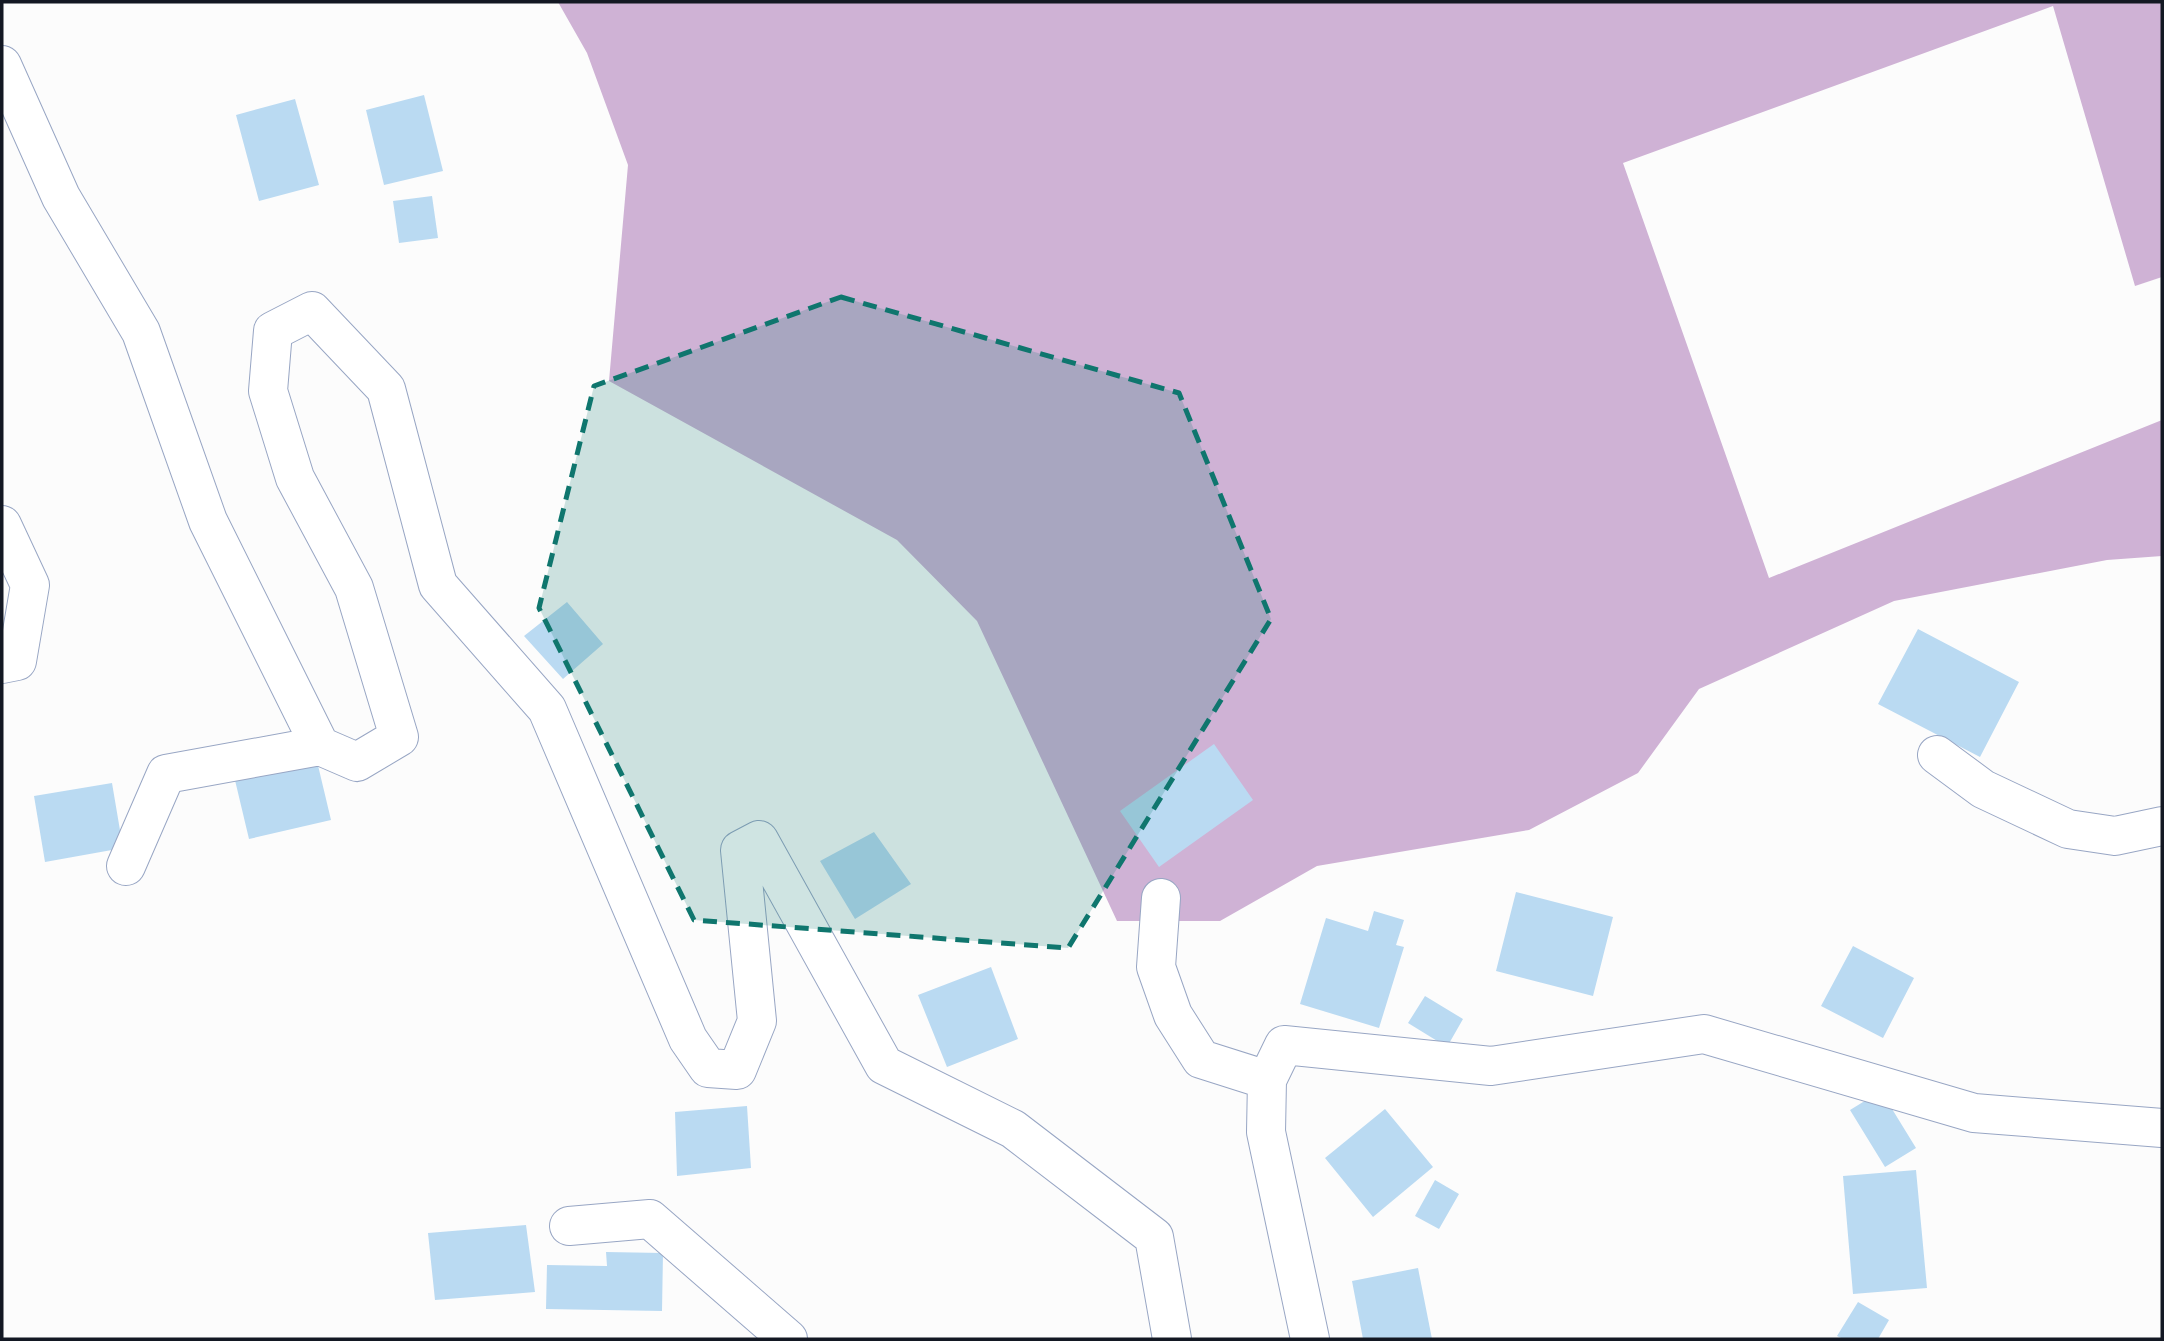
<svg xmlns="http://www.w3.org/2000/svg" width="2164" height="1341" viewBox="0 0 2164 1341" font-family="'Fira Sans',sans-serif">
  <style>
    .forest { fill: #cfb2d5 }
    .building { fill: #badaf2 }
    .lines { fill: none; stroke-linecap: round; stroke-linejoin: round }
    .minor-casing { stroke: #98a6c4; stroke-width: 40 }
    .minor { stroke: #fff; stroke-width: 38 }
    .marked { fill: #0f766e; fill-opacity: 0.2; stroke: #0f766e; stroke-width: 5; stroke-dasharray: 14 9; stroke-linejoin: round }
  </style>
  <rect width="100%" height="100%" fill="#fcfcfc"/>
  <path class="forest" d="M558,2H2162V277L2135,286L2053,6L1623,163L1769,578L2162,420V556L2107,560L1894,601L1699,689L1638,773L1529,830L1317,866L1220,921H1117L977,621L897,540L609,381L628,165L587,53Z"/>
  <path class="building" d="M424,95L443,171L384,185L366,110Z
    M295,99L319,185L259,201L236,115Z
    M432,196L438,238L399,243L393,201Z
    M567,602L603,644L563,679L524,636Z
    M1918,629L2019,682L1980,757L1878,704Z
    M1214,744L1253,800L1159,867L1120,811Z
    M316,757L331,820L249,839L234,776Z
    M112,783L123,848L45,862L34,796Z
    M874,832L911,884L855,919L820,861Z
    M1516,892L1613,917L1593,996L1496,971Z
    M1374,911L1404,920L1396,945L1404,947L1379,1028L1300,1004L1326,918L1368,931Z
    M1853,946L1914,978L1883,1038L1821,1006Z
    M991,967L1018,1039L947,1067L918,995Z
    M1425,996L1463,1019L1447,1047L1408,1023Z
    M1881,1091L1916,1148L1885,1167L1850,1110Z
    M747,1106L751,1168L677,1176L675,1112Z
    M1385,1109L1433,1167L1373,1217L1325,1158Z
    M1916,1170L1927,1288L1853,1294L1843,1176Z
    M1435,1180L1459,1194L1439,1229L1415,1216Z
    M526,1225L535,1292L435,1300L428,1233Z
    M606,1252L663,1253L662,1311L546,1309L547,1265L607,1266Z
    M1418,1268L1432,1339H1363L1352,1281Z
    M1858,1302L1889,1320L1878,1339H1843L1837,1336Z"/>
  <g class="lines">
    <g class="minor-casing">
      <path id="minor" d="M2,65L61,197L141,332L208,521L320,746L357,762L399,737L354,588L295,478L268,391L273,331L312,311L386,389L438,585L547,709L688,1039L708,1068L737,1070L757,1021L740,850L759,840L884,1065L1013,1129L1154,1237L1172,1339
        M2,525L30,585L17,661L2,664
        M1937,755L1983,789L2068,829L2115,836L2162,826
        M126,866L166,774L320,746
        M1161,898L1156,967L1173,1015L1201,1059L1267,1080
        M569,1226L650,1219L788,1339
        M1310,1339L1266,1132L1267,1080L1284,1045L1491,1066L1704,1034L1974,1113L2162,1128"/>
    </g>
    <use href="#minor" class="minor"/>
  </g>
  <path class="marked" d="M841,297L1179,393L1271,619L1068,948L694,920L539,608L594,386Z"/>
  <rect width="2164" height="1341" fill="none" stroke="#131823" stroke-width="7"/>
</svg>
